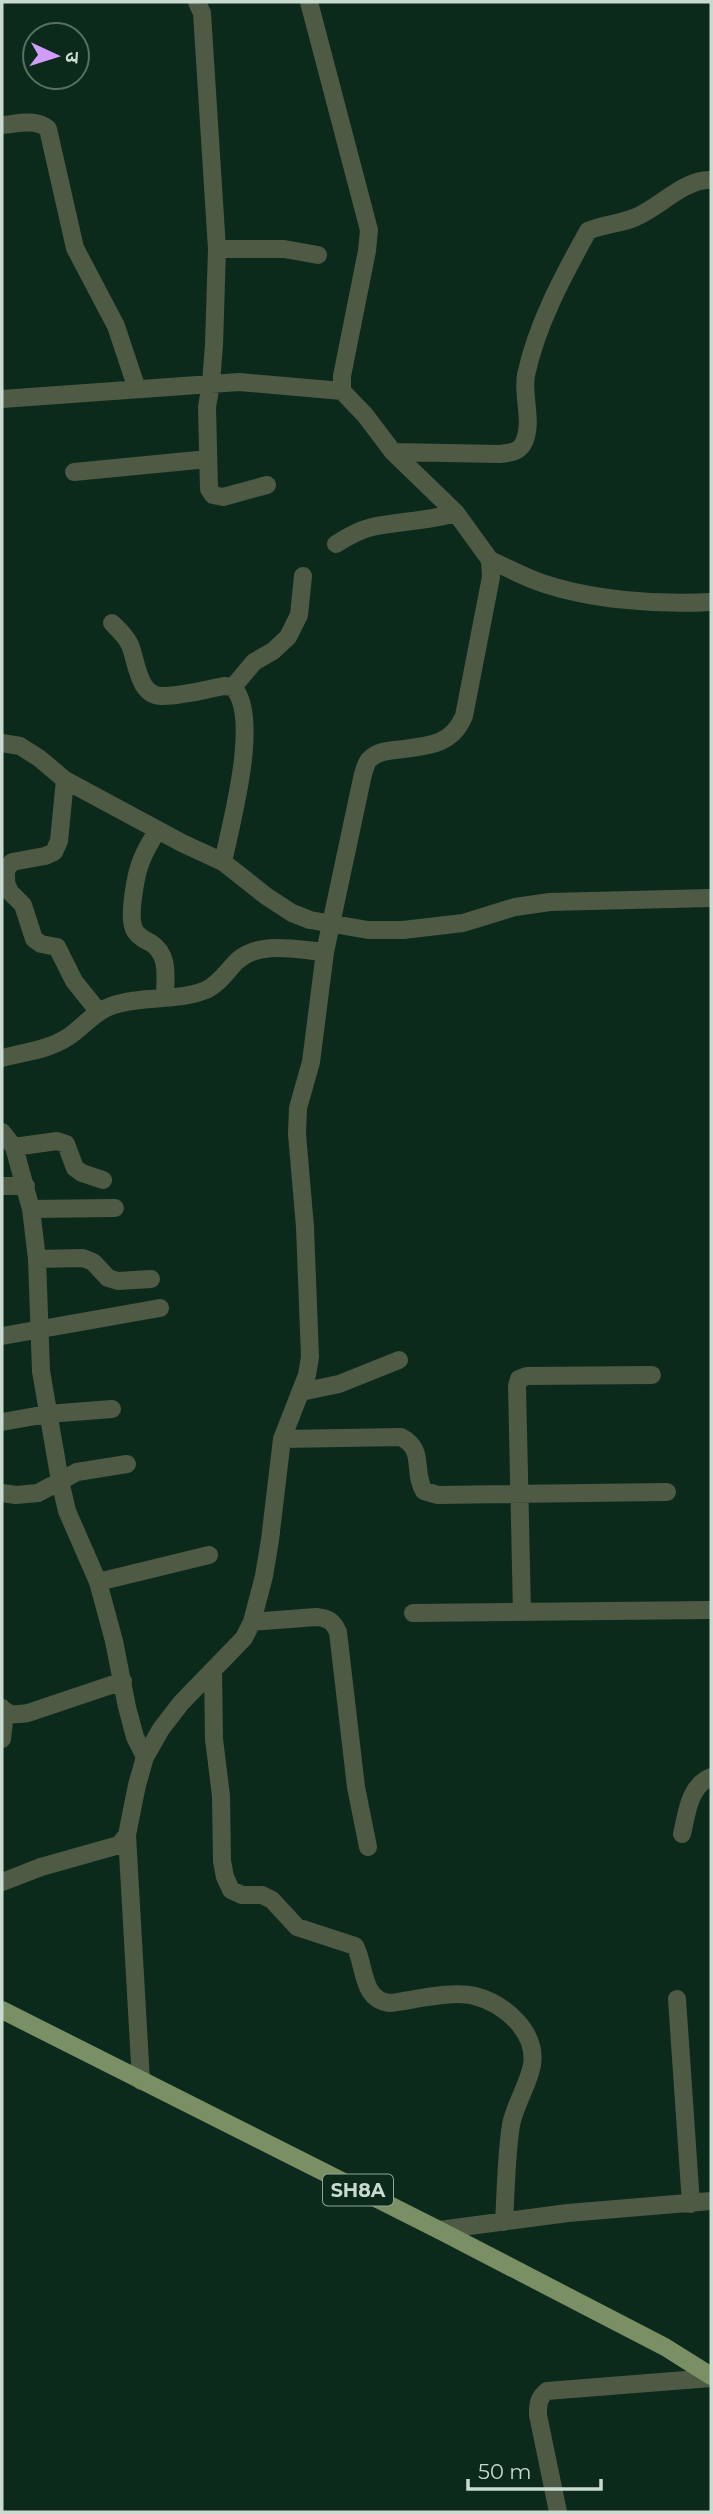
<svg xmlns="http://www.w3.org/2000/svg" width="713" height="2514" viewBox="0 0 713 2514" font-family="Montserrat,'Noto Sans Devanagari',sans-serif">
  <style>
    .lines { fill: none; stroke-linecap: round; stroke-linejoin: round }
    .minor { stroke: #4f5a45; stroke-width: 18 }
    .major { stroke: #7a8f63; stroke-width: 18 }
    .labels { text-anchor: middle; stroke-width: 5; stroke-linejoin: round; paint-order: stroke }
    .shield { fill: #0c2a1c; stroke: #90a59a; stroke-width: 2 }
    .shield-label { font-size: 19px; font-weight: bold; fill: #c9dad0 }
  </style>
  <rect width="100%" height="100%" fill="#0c2a1c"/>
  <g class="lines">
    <path class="minor" d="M197,2L202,13L217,249L214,345L211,383L207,407L209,489L213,495L223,497L267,485
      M2,125C17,124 36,118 48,129L75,248L116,326L137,389
      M217,249H284L318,255
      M2,399L239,382L342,391
      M393,452L499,454C508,453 518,453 523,444C534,424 522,396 526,375C537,324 563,276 588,231C603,224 621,224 636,217C660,207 684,179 711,180
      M74,472L208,459
      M336,544C347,537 359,530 372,527C400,521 428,521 456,513
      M490,560C506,567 522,576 539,582C590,600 658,605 711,602
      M112,623C119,630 126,636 130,645C137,662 138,697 163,696C183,696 204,690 224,686L233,687C261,717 231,823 223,862
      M233,687L254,662L273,651L288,637L299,615L303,576
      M2,743L20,746L39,758L65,780L182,843L223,862L266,896L292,913L310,920L368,930H403L463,923L515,907L550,902L711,898
      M65,780L59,841L54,852L45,856L12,862L6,870V883L10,892L23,905L34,939L41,944L57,947L74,981L98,1011
      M158,830C152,839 146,849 142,859C136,872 128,916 134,929C137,936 145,940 151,943C170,955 165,978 165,998
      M2,1058C24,1052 48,1050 68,1037C83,1027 94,1012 111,1006C141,995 176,1002 206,990C219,984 227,971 237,961C260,940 297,950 325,952
      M2,1132L14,1147L31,1209L37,1259L41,1371L60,1481L67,1511L98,1582L114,1641L127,1707L135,1737L145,1757
      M14,1147L57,1141L66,1144L75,1168L82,1173L103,1180
      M2,1186H26
      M31,1209L115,1208
      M37,1259L83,1258L93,1262L108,1278L118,1281L151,1279
      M2,1336L160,1308
      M301,1392L339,1384L399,1360
      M2,1422L47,1414L112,1409
      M282,1439L401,1437C426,1450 412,1471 424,1491L438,1495L667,1492
      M2,1493L16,1495L38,1493L77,1472L127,1464
      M98,1582L209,1555
      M522,1612L517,1386L519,1379L527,1376L652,1375
      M413,1613L711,1610
      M252,1622L316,1617C328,1618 333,1621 338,1632L356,1787L368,1847
      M213,1670L214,1739L221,1796L222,1861L225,1877L231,1890L242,1895H262L272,1900L297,1927L355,1946C366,1967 361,2000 390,2003C414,2000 453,1990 475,1996C505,2004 537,2032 532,2065C528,2086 515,2104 511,2125C506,2157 506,2190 504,2222
      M2,1708C9,1717 19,1714 28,1713L123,1681
      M2,1739L5,1712
      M682,1834C687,1813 689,1786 711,1777
      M127,1835L141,2081
      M2,1882L41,1867L119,1845L127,1835L137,1785L145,1757L161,1729L181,1703L244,1638L252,1622L264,1576L270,1540L282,1439L307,1375L310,1357L305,1227L297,1134L298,1108L311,1062L325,952L363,774C365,769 366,762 370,759C377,752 386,751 395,750C425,746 451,747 464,716L491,577L490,560L456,513L393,452L365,415L342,391V376L367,251L369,230L309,2
      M677,1999L691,2204
      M439,2230L568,2213L711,2201
      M558,2512L538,2415C538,2404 538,2398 547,2391L711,2378"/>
    <path class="major" d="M2,2010L439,2230L665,2347L711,2376"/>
  </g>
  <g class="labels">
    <rect class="shield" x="323" y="2174.5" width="70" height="31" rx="5"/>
    <g class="shield-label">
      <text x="358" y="2197">SH8A</text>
    </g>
  </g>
  <rect width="713" height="2514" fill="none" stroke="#c9dad0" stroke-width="7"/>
  <g transform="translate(56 56) rotate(94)"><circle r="33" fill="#0c2a1c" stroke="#587064" stroke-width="2"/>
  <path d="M0-5L12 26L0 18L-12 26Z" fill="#d29cfd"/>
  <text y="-10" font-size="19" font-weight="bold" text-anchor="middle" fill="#c9dad0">उ</text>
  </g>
  <path d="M468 2479v10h133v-10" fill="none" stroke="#c9dad0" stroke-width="3.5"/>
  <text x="478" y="2479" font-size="21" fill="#c9dad0" stroke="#0c2a1c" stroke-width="5" paint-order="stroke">50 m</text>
</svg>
